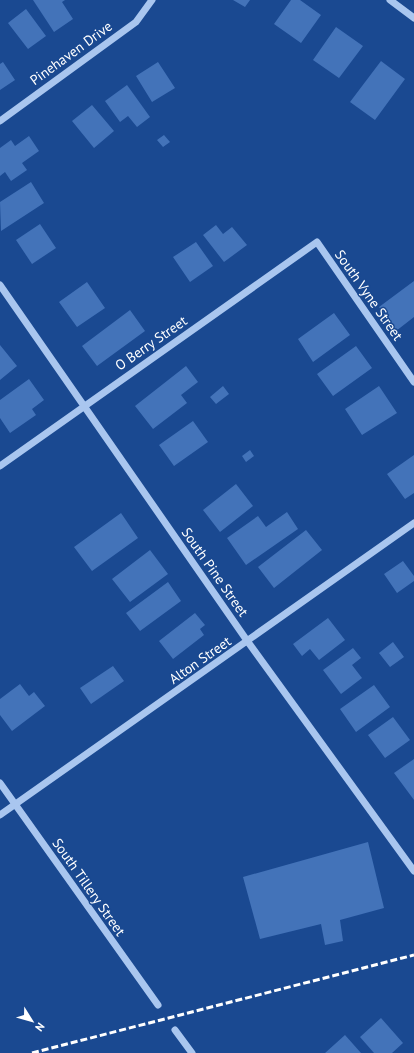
<svg xmlns="http://www.w3.org/2000/svg" width="414" height="1053" viewBox="0 0 414 1053" font-family="'PT Sans',sans-serif">
  <style>
    .building { fill: #4373b9 }
    .lines { fill: none; stroke-linecap: round; stroke-linejoin: round }
    .minor { stroke: #a9c6ef; stroke-width: 7 }
    .rail { stroke: #fff; stroke-width: 3; stroke-dasharray: 7 3; stroke-linecap: butt }
    .labels { text-anchor: middle; stroke-width: 3; stroke-linejoin: round; paint-order: stroke }
    .street-label { font-size: 14px; fill: #fff; stroke: #1a4991 }
  </style>
  <rect width="100%" height="100%" fill="#1a4991"/>
  <path class="building" d="M33,0H65L62,2L73,19L54,32Z
    M233,0H250L245,7Z
    M291,0H300L321,15L301,43L274,24Z
    M26,9L46,36L28,49L8,23Z
    M336,27L363,46L339,78L313,60Z
    M381,61L405,79L375,120L350,102Z
    M3,62L15,80L0,90V64Z
    M158,62L175,88L152,102L136,76Z
    M127,85L150,117L137,127L128,116L120,122L105,101Z
    M92,105L114,131L94,148L72,121Z
    M164,135L170,142L163,147L157,140Z
    M29,136L39,151L22,163L27,170L11,181L5,172L0,176V148L11,140L15,146Z
    M31,182L44,203L1,231L0,202Z
    M40,224L56,248L32,264L16,240Z
    M216,225L223,234L232,227L247,245L224,262L203,235Z
    M196,242L213,266L190,282L173,257Z
    M414,281V317L396,331L379,307Z
    M87,282L105,308L77,327L59,302Z
    M130,310L145,331L97,366L82,346Z
    M334,313L350,335L313,362L298,339Z
    M0,345L17,366L0,380Z
    M356,346L372,368L333,396L317,374Z
    M186,366L198,382L181,395L187,403L153,429L135,406Z
    M29,379L44,400L32,409L36,415L10,433L0,418V400Z
    M223,386L229,394L216,404L210,397Z
    M379,386L397,413L362,435L345,409Z
    M193,421L208,442L174,466L159,445Z
    M250,450L254,456L246,462L242,456Z
    M414,455V493L405,499L387,474Z
    M236,484L253,506L220,532L203,510Z
    M287,512L298,529L246,565L227,538L258,516L266,527Z
    M121,513L138,538L92,571L74,547Z
    M306,530L322,550L274,588L258,567Z
    M150,550L168,574L130,602L112,579Z
    M403,561L414,576V581L397,593L384,574Z
    M168,582L181,601L140,631L126,613Z
    M195,613L205,625L200,629L204,635L173,659L159,641Z
    M328,618L345,640L319,660L310,649L302,656L293,644Z
    M393,642L404,657L390,667L379,653Z
    M353,648L361,658L352,665L362,678L341,694L323,670Z
    M113,666L124,681L91,704L80,688Z
    M20,684L29,696L34,692L45,706L12,731L0,715V699Z
    M374,685L390,707L356,732L340,709Z
    M393,717L410,740L385,758L368,735Z
    M414,759V800L394,773Z
    M368,842L384,908L340,920L343,941L325,945L321,924L260,939L243,877Z
    M381,1018L403,1043L392,1053H374L360,1037Z
    M345,1035L361,1053H325Z"/>
  <g class="lines">
    <path class="minor" d="M390,0L414,18
      M0,121L136,22L152,0
      M0,285L248,642L414,871
      M0,466L317,242L414,382
      M0,783L158,1005
      M0,815L414,523
      M175,1030L192,1053"/>
    <path class="rail" d="M32,1053L414,955"/>
  </g>
  <g class="labels">
    <g class="street-label">
      <text transform="translate(71 53) rotate(-36)" y="5">Pinehaven Drive</text>
      <text transform="translate(369 295) rotate(55)" y="5">South Vyne Street</text>
      <text transform="translate(151 343) rotate(-35)" y="5">O Berry Street</text>
      <text transform="translate(215 572) rotate(55)" y="5">South Pine Street</text>
      <text transform="translate(200 660) rotate(-35)" y="5">Alton Street</text>
      <text transform="translate(89 887) rotate(55)" y="5">South Tillery Street</text>
    </g>
  </g>
  <g transform="translate(32 1021) rotate(127)" stroke="#1a4991" stroke-width="3" paint-order="stroke">
  <path d="M0-3L7 15L0 10L-7 15Z" fill="#ffffff"/>
  <text y="-6" font-size="11" font-weight="bold" text-anchor="middle" fill="#ffffff">N</text>
  </g>
</svg>
